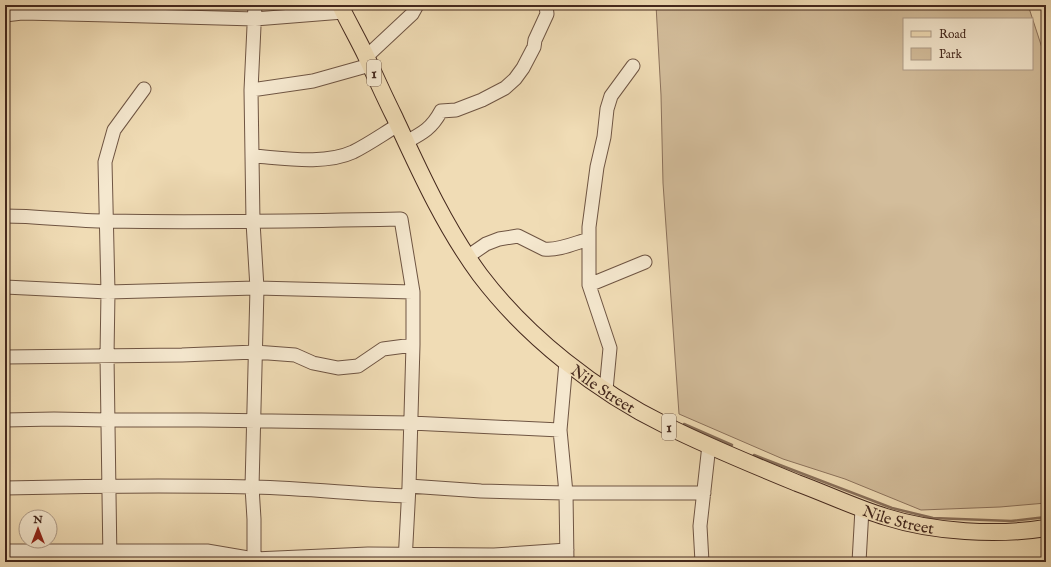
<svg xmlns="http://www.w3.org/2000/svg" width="1051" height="567" viewBox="0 0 1051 567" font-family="'IM FELL English',serif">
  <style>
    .green { fill: #d3bd9b; stroke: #8c725c; fill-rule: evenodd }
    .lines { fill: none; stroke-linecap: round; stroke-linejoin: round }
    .stream { stroke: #886f59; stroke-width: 2.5 }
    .minor-casing { stroke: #6f5543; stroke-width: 15 }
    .major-casing { stroke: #44281d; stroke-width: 18 }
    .minor { stroke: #f5e8cf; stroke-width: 13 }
    .major { stroke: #f0dcb5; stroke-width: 16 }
    .labels { text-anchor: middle; stroke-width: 3; stroke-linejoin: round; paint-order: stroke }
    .shield { fill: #f5e8cf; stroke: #796252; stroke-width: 1 }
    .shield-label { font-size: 15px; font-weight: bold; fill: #44281d }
    .street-label { font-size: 16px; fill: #44281d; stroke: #f5e8cf }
  </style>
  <rect width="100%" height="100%" fill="#f0dcb5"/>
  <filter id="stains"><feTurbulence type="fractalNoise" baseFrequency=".005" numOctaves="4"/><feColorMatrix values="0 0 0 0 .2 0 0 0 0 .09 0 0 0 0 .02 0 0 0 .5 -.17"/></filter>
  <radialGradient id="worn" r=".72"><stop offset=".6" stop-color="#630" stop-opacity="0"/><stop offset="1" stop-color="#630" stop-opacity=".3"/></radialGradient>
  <path class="green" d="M656,5H1028L1046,60V503L1000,507L921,510L845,479L783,459L679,414L663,183L661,95ZM904,19H1032V69H904Z"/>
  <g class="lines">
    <path class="stream" d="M684,424L732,445
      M754,455L892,508L933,518L1011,521L1046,517"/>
    <g class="minor-casing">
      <path id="minor" d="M109,5L110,15L255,19L343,12
        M5,15L22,13L110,15
        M366,57L412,14L417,5
        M251,90L313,81L370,65
        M406,142C423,133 432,128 441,111L456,110L482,100L505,88L515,79L523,68L534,47L535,40L547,14L546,5
        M253,156C283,158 325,165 353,152C369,144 383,134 398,125
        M5,216C39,216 73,221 108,221C206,223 303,221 401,219L413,292V345L409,486L405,562
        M467,257L486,244L499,239L518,236L544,249C558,251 575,243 589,239
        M589,285L645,262
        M5,287L108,292L257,288L413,292
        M5,357L182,355L255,352L295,355L313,363L338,368L358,366L383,349L413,345
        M566,362L560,430L566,493L567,562
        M606,390L610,348L589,285V227L597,167L604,137L607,109L611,96L633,66
        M5,420L54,419L108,420H201L411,423L560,430
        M409,486L481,491L566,493H704
        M5,488C87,486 169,485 251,487C303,488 355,494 408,496
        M5,551H207L254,559L368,554L494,555L567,550
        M110,562L107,356L108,292L105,162L114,130L144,89
        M254,562V519L252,487L257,288L253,222L251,90L255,5
        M702,562L700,526L709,445
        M859,562L862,509"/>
    </g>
    <g class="major-casing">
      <g id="major">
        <path id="s1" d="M340,5C348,22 358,39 366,56C375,76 384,96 394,116C419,170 444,226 480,275C527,337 597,392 667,426C709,447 753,465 797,483C827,494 856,508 886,517C933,532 997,536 1046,528"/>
      </g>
    </g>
    <use href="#minor" class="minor"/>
    <use href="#major" class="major"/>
  </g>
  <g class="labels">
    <g class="shield">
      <rect x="367" y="60" width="14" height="26" rx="3"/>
      <rect x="662" y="414" width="14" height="26" rx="3"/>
    </g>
    <g class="shield-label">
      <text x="374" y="78">1</text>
      <text x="669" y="432">1</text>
    </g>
    <g class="street-label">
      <text dy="6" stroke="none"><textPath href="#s1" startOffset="473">Nile Street</textPath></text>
      <text dy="6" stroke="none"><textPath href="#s1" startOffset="797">Nile Street</textPath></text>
    </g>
  </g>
  <rect width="1051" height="567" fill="none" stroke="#f0dcb5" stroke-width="20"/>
  <rect x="6" y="6" width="1039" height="555" fill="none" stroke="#44281d" stroke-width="2"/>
  <rect x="10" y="10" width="1031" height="547" fill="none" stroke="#44281d"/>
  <rect x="903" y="18" width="130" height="52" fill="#f5e8cf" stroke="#ae9b88"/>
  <rect x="911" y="31" width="20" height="6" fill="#f0dcb5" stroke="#ae9b88"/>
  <text x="939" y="38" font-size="12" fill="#44281d">Road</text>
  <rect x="911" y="48" width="20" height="12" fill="#d3bd9b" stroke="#ae9b88"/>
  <text x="939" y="58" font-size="12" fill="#44281d">Park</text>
  <g transform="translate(38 529)"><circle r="19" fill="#f5e8cf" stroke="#ae9b88"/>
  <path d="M0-3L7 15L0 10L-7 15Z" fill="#8f2418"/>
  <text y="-6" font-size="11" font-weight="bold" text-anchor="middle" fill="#44281d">N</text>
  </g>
  <rect width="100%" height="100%" filter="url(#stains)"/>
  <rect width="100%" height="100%" fill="url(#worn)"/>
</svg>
